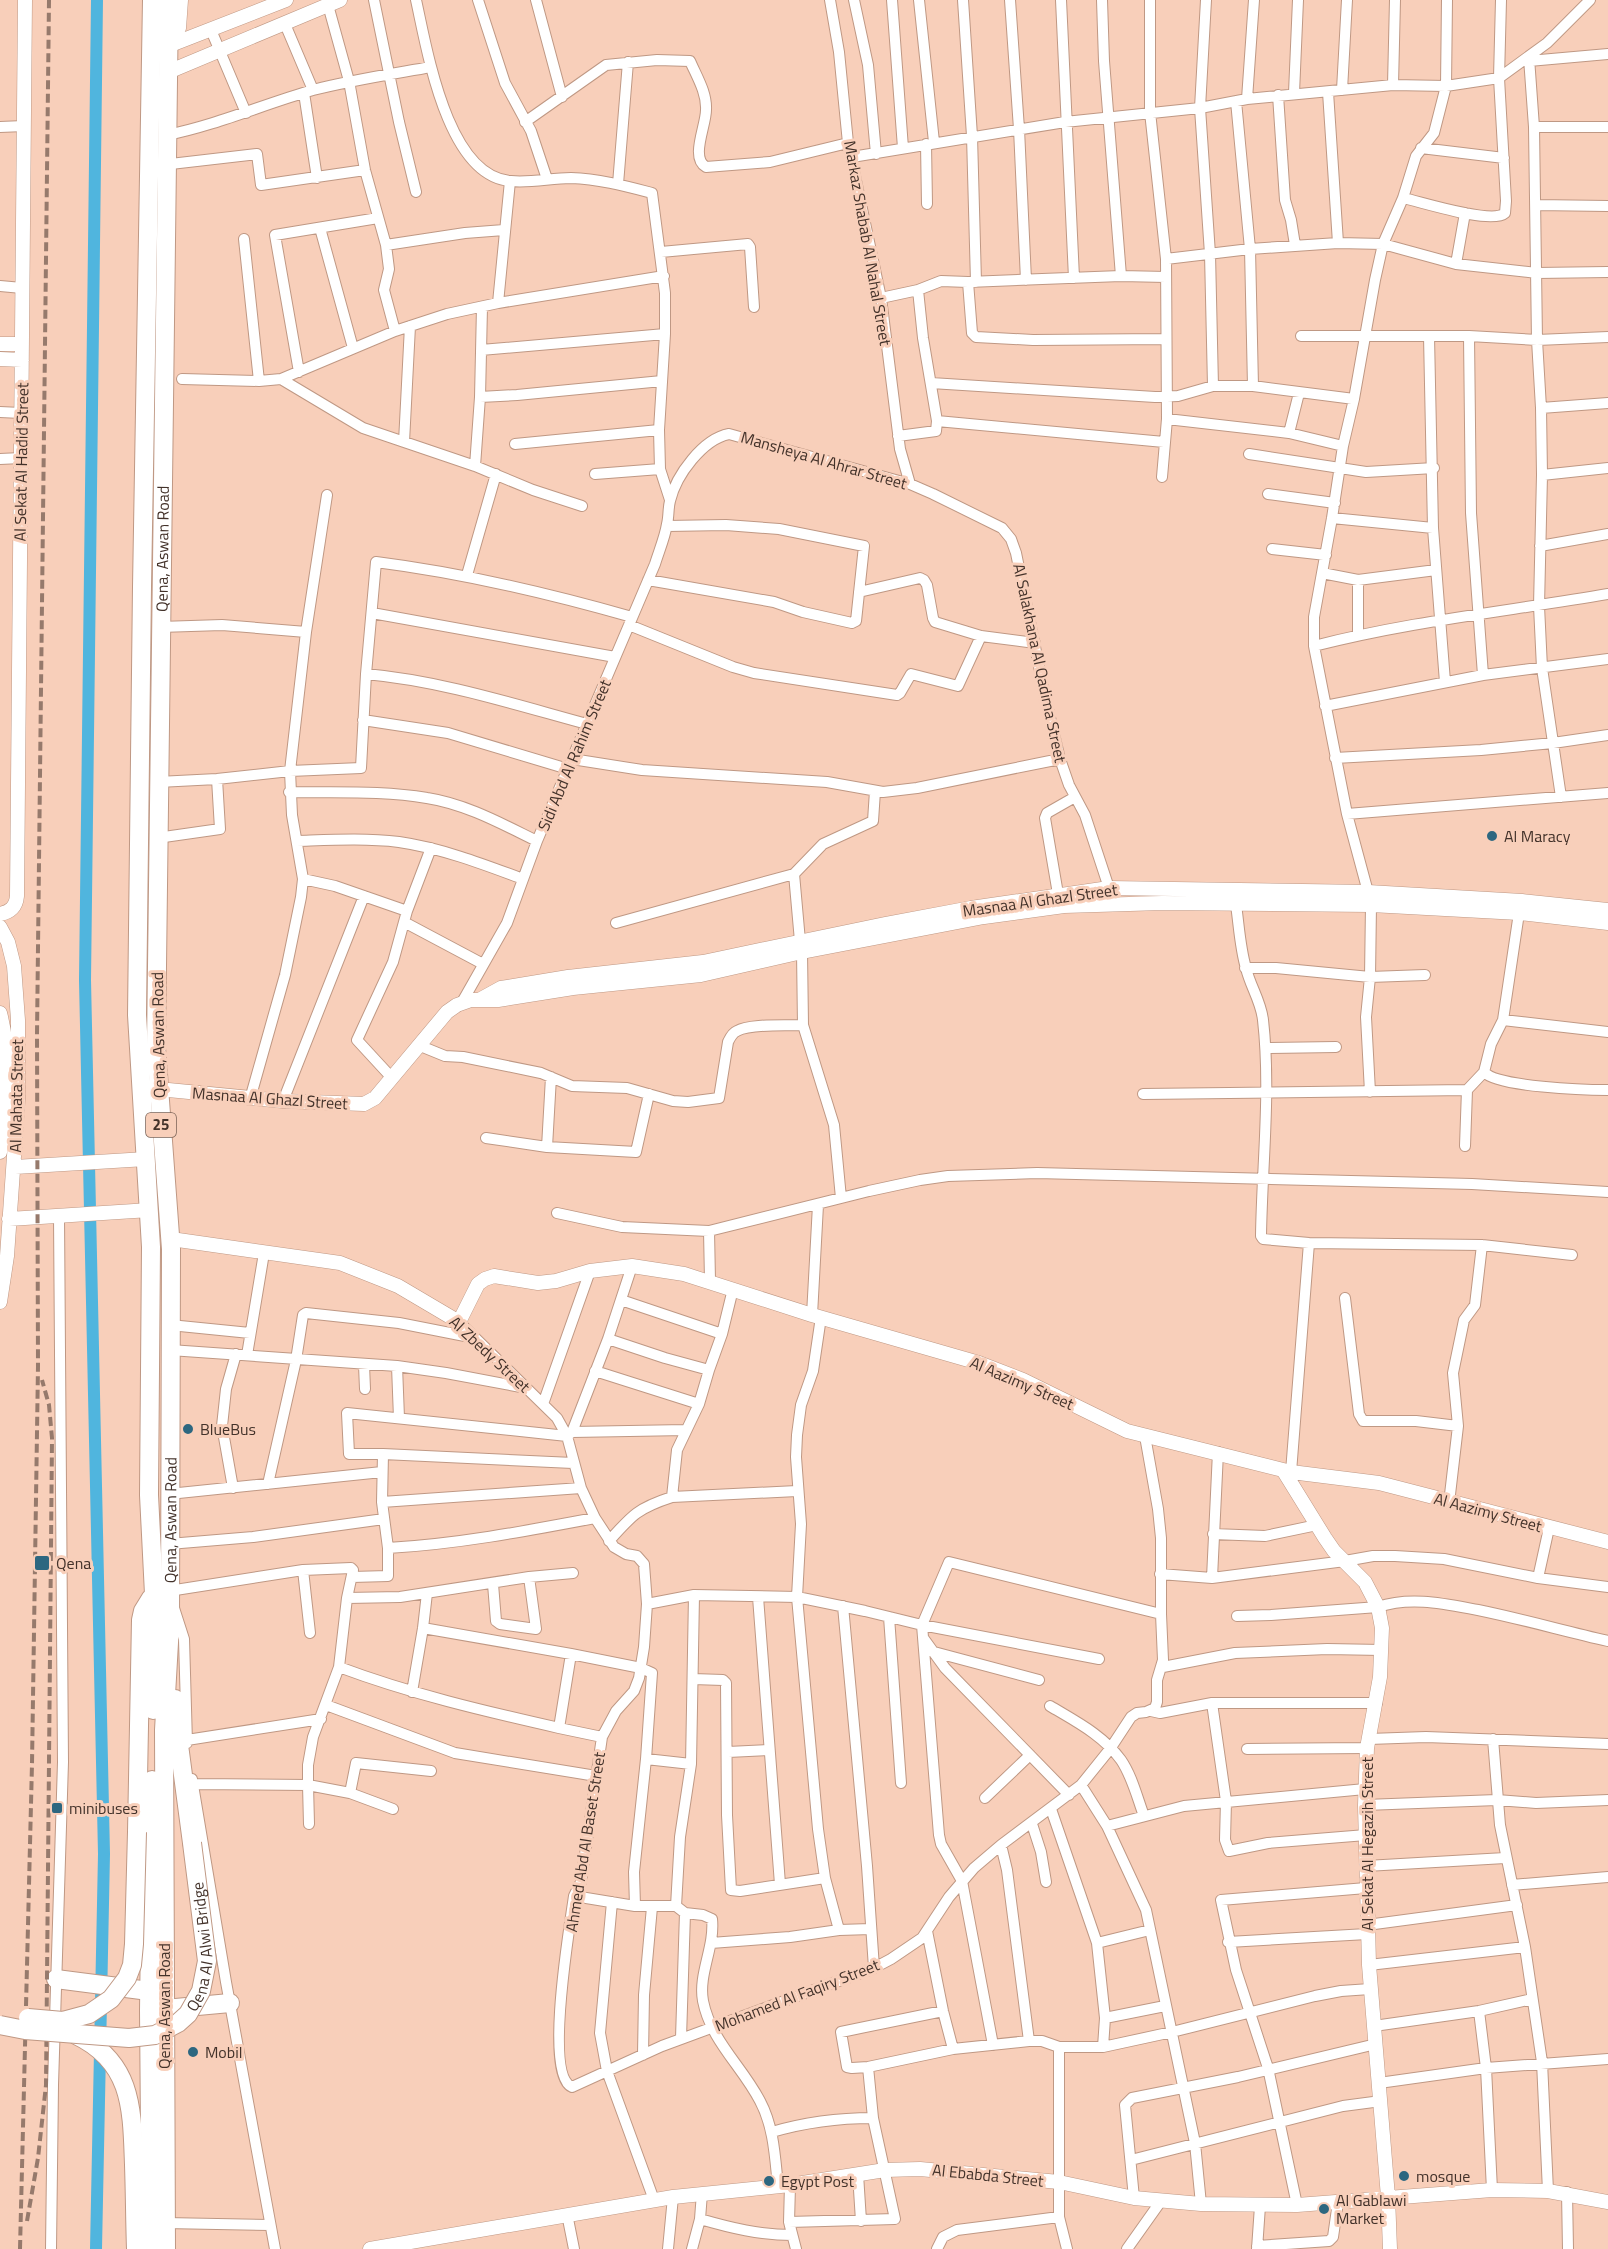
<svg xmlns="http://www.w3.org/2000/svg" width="1608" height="2249" viewBox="0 0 1608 2249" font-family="'Titillium Web',sans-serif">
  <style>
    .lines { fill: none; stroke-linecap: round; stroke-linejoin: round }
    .canal { stroke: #50b5de; stroke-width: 12 }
    .minor-casing { stroke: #bf9884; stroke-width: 12 }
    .tertiary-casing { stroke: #bf9884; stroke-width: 15 }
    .trunk-casing { stroke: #bf9884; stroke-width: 20 }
    .minor { stroke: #fff; stroke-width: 10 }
    .tertiary { stroke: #fff; stroke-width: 14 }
    .trunk { stroke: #fff; stroke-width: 18 }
    .rail { stroke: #967a6c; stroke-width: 4; stroke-dasharray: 9 4.5; stroke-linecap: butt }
    .trunk-bridge-casing { stroke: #bf9884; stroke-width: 20; stroke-linecap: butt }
    .trunk-bridge { stroke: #fff; stroke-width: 18 }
    .poi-dot { fill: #2d6780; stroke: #f8cfba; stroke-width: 2 }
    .labels { text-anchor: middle; stroke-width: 6; stroke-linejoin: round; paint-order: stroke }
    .shield { fill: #f8cfba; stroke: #796155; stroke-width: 1.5 }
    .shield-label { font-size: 15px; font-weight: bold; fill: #43322a }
    .street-label { font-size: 16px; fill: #43322a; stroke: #f8cfba }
    .poi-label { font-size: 16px; fill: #43322a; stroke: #f8cfba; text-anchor: start }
  </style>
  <rect width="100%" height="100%" fill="#f8cfba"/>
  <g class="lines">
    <path class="canal" d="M96,2249L104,1854L85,980L97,0"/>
    <g class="minor-casing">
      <path id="minor" d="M374,0L399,122L416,192
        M416,0C427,49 447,177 511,181C531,183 551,178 571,178C599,179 625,186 652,193L665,293V334L659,430L515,444
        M478,0L505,83L531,131L547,179
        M536,0L562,97
        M830,0L839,52L848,143L881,298L900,449L910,484
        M854,0L868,65L876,154
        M892,0L903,148
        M919,0L934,142
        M963,0L972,136L976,282
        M1010,0L1019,129L1026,280
        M1061,0L1074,278
        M1102,0L1104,61L1121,276
        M1150,0V112L1166,259L1167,419L1162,477
        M1206,0L1200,108L1210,254L1213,386
        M328,5L349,81L365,170L386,245L389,269L384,290L395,331
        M285,24L313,90
        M211,30L246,113
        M1529,58L1534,127L1537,340L1541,408L1542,475L1539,606L1542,668L1561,797
        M1529,61L1608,54
        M1393,85L1395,0
        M1342,90L1347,0
        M1328,92L1338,243
        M304,93L317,178
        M1294,93L1298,0
        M1278,95L1285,200L1291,220L1295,245
        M1247,99L1254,0
        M1236,101L1250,249L1253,386
        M525,122L606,65L657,60L690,61C697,77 707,93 706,110C706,126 690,158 706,167L770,162L848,143
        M0,127L24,126
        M1534,127H1608
        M167,135C217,125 264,104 313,90C352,80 392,74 431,67
        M926,144L927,204
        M1421,148L1504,158
        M852,157L1065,122L1200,108L1247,99L1393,85L1446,86L1499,78L1547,43L1590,0
        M162,165L257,154L261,185L365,170
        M618,184L628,62
        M1403,198C1422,202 1492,225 1505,213L1506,201L1499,78L1501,0
        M1536,205L1608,206
        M320,228L353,348
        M244,239L259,381
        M386,245L465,233L504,230
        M661,252L748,244L750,247L754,307
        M1166,259L1250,249L1338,243L1383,244L1456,264L1537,273L1608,272
        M1456,264L1465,213
        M968,282L972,333L976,337L1033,340L1166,339
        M0,286L22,288
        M881,298L918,290L941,281L968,282L1121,276L1166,277
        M498,303L510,181
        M1301,336H1469L1537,340L1608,337
        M1429,336L1433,528L1445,682
        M1469,336L1471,513L1483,675
        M481,350L665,334
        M299,372L275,235L378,218
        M182,379L259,381L281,379L395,331L447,314L498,303L664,276
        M281,379L363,428L475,466L533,490L582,506
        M931,383L1155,397L1178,396L1213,386H1253L1354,399
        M480,397L517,395L662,381
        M1541,408L1608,403
        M0,412L21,413
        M1167,419L1289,433L1343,446
        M937,421L1164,442
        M659,430L660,469L670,500
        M1289,433L1299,393
        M898,436L936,431L937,421L923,338L918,290
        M404,442L410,326
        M1249,454L1366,472L1434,468
        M0,459L21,458
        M475,466L480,397L482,307
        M595,474L660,469
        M1542,475L1608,468
        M1268,494L1335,503
        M1332,518L1433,528
        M1540,546L1608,534
        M1272,549L1326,555
        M1322,573L1358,580L1436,570
        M467,575L496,474
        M648,580L774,602L803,612L852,623L856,621L864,546L779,529L726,525L667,526
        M1358,580V635
        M859,592L920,578L924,580L927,585L933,618L935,622L981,636L1035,643
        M372,613L615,657
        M629,625L733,667L754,673L897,695L900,693L911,674L958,686L981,636
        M160,627L222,625L306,632
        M1314,646C1411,621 1510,611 1608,594
        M366,674C442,681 513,704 587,724
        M1325,706L1483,675L1608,659
        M363,720L448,733L568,769
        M1335,758L1481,750L1553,743L1608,735
        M572,759L642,770L827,782L883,792L917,788L1060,759
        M158,782L217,779L290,771L361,768L366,674L376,562C463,573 548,593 632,617
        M289,792C335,793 382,790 427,798C466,804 502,824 537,841
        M1347,814L1314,646V617L1332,518L1343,446L1354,399L1375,280L1383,244L1403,198L1416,156L1434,133L1446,86L1447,0
        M157,838L220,829L217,779
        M297,841C330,840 365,838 399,842C441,848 483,864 523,879
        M794,874L800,941
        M303,879L335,886L407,911
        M1368,892L1347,814L1608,793
        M1058,894L1045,818L1047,813L1075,797
        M1236,905C1239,925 1240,948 1246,968C1250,986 1261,1001 1263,1020C1271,1091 1262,1165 1261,1236L1263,1239L1309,1243L1482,1245L1572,1255
        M404,922L483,964
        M616,923L794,874L823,844L873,821L875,791
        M802,952L803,1025L834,1125L841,1198
        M1245,968H1276L1370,977L1425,975
        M461,1004L507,923L537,841L655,564C659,551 665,537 667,524C669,516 668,508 670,501C676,475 703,439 729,434L910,484L933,494L1002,528L1011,539L1016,553L1046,701L1060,759L1069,785L1085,815L1109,888
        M1503,1020L1608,1032
        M418,1045L445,1056L463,1057L541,1073L572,1086L627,1088L673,1101L688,1102L719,1098L728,1042C730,1038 732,1033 737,1031C750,1023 787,1026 803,1025
        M1266,1048L1336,1047
        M1484,1072C1497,1087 1586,1090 1608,1090
        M392,1078L357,1040L393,962L407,911L431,848
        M1370,1092L1366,1017L1370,977L1371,905
        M1143,1094L1467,1090
        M250,1099L285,975L301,897L303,879L292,815L290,771L306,632L327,495
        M283,1101L364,896
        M486,1138L547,1147L636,1152L649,1094
        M1465,1146L1467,1090L1484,1072L1491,1044L1503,1020L1519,913
        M547,1147L551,1077
        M557,1213L622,1227L709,1231L869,1191L920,1180L948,1176L1037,1173L1472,1184L1608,1192
        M709,1231L710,1280
        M733,1289L722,1334L709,1370L699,1404L677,1450L672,1497L797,1491
        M1345,1298L1359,1414L1363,1421H1416L1458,1426
        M621,1300L722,1334
        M812,1315L818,1205
        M821,1317L813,1371L801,1405L797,1435L796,1457L801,1524L797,1597L818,1829L825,1878L839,1930
        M459,1322L557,1418L567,1436L581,1488L595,1518L614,1547L626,1554L637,1556L644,1564L647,1604L644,1647L639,1678L634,1691L616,1711L602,1737L581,1882L574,1896C570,1925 544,2075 572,2087L662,2046L874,1968L891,1959L922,1938L949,1897L974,1868L1001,1845L1081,1785L1110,1749L1131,1717L1137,1713L1146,1712L1155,1708L1157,1702V1680L1163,1660L1161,1614V1538L1158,1509L1145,1436
        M170,1325L250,1333
        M608,1339L665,1358L709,1370
        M170,1350L397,1366L446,1373L526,1388
        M247,1355L264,1253
        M364,1365L365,1389
        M397,1366L399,1418
        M595,1371L699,1404
        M543,1404L590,1271
        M572,1432L608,1339L632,1266
        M383,1454H349L347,1413L567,1436L572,1432L686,1430
        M573,1463L383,1454L382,1502L388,1548C458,1544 526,1531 595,1518
        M1291,1472L1309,1243
        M268,1484L296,1360L303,1315L306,1313L399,1323L475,1338
        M233,1488L222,1426L226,1389L236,1354
        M169,1494L382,1472
        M382,1502L581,1488
        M1449,1503L1458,1426L1453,1373L1464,1320L1475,1305L1482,1245
        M1213,1534L1265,1536L1317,1525
        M609,1541C632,1515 638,1508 672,1497
        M169,1544L253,1537L384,1519
        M303,1570L310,1633
        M1160,1574L1212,1578L1345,1561L1373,1556H1395L1444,1559L1538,1578L1608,1587
        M352,1577L388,1576V1548
        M1212,1578L1218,1452
        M1538,1578L1549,1528
        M493,1584L496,1621L500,1624L536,1629L529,1577
        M169,1591L303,1570L351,1568L353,1570L347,1598L339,1667L313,1737L308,1765V1785L193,1784
        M758,1597L780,1884
        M347,1598L400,1597L529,1577L573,1573
        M647,1604L694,1595L797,1597L865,1611L922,1625L1099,1659
        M843,1606L867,1866L874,1968
        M174,1608L184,1639L187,1743
        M1237,1616L1271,1615L1378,1607C1411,1596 1445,1604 1478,1610C1522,1619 1564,1631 1608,1641
        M889,1617L901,1783
        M423,1628L571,1654L641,1668L652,1673L646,1759L634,1872L635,1906
        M924,1639L945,1668L1069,1795
        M934,1652L1039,1680
        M339,1667C411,1694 484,1711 559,1728L571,1654
        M1163,1667L1235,1653L1327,1649L1382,1650
        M693,1679L723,1680L726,1683L727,1815L731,1890L740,1891L825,1878
        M412,1692L423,1628L427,1593
        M1212,1703L1226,1801L1225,1840L1229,1851L1268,1843L1366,1835
        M326,1705L455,1753L596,1776
        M1050,1706C1075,1721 1103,1735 1121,1760C1132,1776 1137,1797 1144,1816
        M1151,1711L1160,1713L1212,1703H1377
        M559,1728L602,1737
        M1369,1739L1426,1737L1608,1744
        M1493,1739L1500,1825L1525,1947L1542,2062L1548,2191
        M187,1740L321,1719
        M1247,1749L1367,1748
        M728,1752L769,1750
        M646,1759L691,1764
        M192,1779L226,1982L275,2249
        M1081,1785L1107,1826L1146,1910L1195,2143L1201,2204
        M350,1793L393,1809
        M985,1798L1030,1755
        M1365,1805L1497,1800L1536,1803L1608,1800
        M1051,1809L1097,1943L1105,2018L1103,2047
        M309,1824L308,1785L350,1793L356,1763L431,1771
        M1032,1824L1041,1852L1046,1882
        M1107,1826L1184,1806L1365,1789
        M1001,1845L1007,1870L1029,2041
        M1366,1866L1505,1858
        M1512,1885L1608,1877
        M574,1896L635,1906H676L685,1913L703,1915L712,1919C715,1947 698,1974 703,2001C711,2041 742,2066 760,2101C774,2127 775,2158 778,2186
        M612,1902L600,2033L607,2071L654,2200
        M676,1906L680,1837L691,1764L694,1595
        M1367,1925L1517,1905
        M927,1931L943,2011L953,2049
        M1228,1942L1367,1934
        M711,1943L790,1937L839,1930L871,1929
        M1097,1943L1150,1930
        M1369,1965L1525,1947
        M943,2011L841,2032L847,2067L852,2068L868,2067L953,2049L1029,2041H1042L1059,2047H1103L1172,2032L1315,1996L1341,1991L1370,1989
        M1479,2011L1486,2068L1492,2190
        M1105,2018L1165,2006
        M1374,2026L1479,2011L1532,1999
        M681,2038L685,1913
        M993,2045L962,1881L941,1844L939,1835L922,1625L949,1562L1161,1614
        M1059,2047V2217L1067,2249
        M643,2055L644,1995L652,1907
        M1379,2083L1486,2068L1608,2059
        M772,2132C806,2122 838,2118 873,2118
        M1131,2160L1343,2106L1381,2101
        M858,2174L861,2221
        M790,2185L789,2222L796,2249
        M1567,2192L1568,2249
        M1134,2198L1125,2105L1132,2098L1238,2077L1376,2044
        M1297,2205L1268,2068L1236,1970L1221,1900L1366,1888
        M567,2214L574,2249
        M700,2219C731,2228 760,2235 792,2235
        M789,2222L895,2219L873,2118L868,2067
        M165,2223L270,2225
        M1257,2246L1329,2241L1333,2237L1338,2202
        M51,2249L53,2085L63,1762L59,1216
        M668,2249L673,2197
        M692,2249L700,2219L702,2193
        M937,2249L943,2237L957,2230L1059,2217
        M1127,2249L1161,2201
        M1257,2249L1260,2206"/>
    </g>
    <g class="tertiary-casing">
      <path id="tertiary" d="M169,45L179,28L181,0
        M168,46L286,0
        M168,72L340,0
        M0,344H22
        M0,359L22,360
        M0,914C10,912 16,907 17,896L25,0
        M0,927L8,942L14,966L18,1020V1099L7,1256L0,1302
        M481,999L501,988L568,977L703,962L885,924L971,908L1109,888L1368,892L1522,901L1608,910
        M0,1013C12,1059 6,1105 0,1152
        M158,1089L283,1101L364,1104L375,1098L447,1012L457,1005L471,1000H498L573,988L701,975L802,952L984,917L1064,906L1162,903L1371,905L1519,913L1608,923
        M15,1167L146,1159
        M9,1219L150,1210
        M171,1239L340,1263L398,1286L459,1322L478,1284L485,1279L494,1276L538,1283L556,1281L590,1271L632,1266L684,1274L812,1315L979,1363L1023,1380L1127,1431L1291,1472L1379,1483L1608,1542
        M1283,1470L1325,1538L1334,1551L1365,1582L1378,1607L1382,1628L1380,1677L1367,1748L1365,1805L1369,1965L1388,2197L1390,2249
        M370,2249L673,2197L790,2185L885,2170L920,2169L1059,2182L1134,2198L1201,2204L1297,2205L1492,2190L1548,2191L1608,2202"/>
    </g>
    <g class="trunk-casing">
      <g id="trunk">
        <path d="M152,0L142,587L137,1015L151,1247L149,1495L154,1594L153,1710"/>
        <path d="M175,1699L179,1745L192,1843"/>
        <path d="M137,1832L141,1620L143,1611L151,1598"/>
        <path d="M56,1979L149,1991"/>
        <path d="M154,2010L230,2003"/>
        <path d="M76,2035C133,2062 132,2110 134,2165C135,2193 135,2221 136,2249"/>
        <path d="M151,2249L149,2010L152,1780"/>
        <path id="s1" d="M166,2249L164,1730L170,1625L171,1249L156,1047L169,0"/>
      </g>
    </g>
    <use href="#minor" class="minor"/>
    <use href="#tertiary" class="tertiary"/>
    <use href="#trunk" class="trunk"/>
    <path class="rail" d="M27,2221L38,2158L46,2085L52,1438L49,1405L42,1380
      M20,2249L32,1764L38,1366L37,1034L49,0"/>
    <g class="trunk-bridge-casing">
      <g id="trunk-bridge">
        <path d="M28,2018L63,2021L89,2014L111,1999L127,1978L132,1965L134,1944L137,1832"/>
        <path id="s2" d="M0,2025L25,2030L129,2038L155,2035L178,2023L188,2014L201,1991L207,1961L192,1843"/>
      </g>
    </g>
    <use href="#trunk-bridge" class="trunk-bridge"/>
  </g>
  <g class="poi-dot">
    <circle cx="1492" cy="836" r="6"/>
    <circle cx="188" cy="1429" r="6"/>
    <rect x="34" y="1555" width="16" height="16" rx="3"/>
    <rect x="51" y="1802" width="12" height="12" rx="3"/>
    <circle cx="193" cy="2052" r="6"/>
    <circle cx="1404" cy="2176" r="6"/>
    <circle cx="769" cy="2181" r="6"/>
    <circle cx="1324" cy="2209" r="6"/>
  </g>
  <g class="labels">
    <rect class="shield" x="146" y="1113" width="30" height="24" rx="4.5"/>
    <g class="shield-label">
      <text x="161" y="1130">25</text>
    </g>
    <g class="street-label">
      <text transform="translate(868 243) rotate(80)" y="6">Markaz Shabab Al Nahal Street</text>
      <text transform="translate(824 460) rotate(16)" y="6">Mansheya Al Ahrar Street</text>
      <text transform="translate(21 462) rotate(-89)" y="6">Al Sekat Al Hadid Street</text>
      <text dy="6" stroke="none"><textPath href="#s1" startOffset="1701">Qena, Aswan Road</textPath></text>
      <text transform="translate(1040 663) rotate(78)" y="6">Al Salakhana Al Qadima Street</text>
      <text transform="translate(574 755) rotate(-67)" y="6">Sidi Abd Al Rahim Street</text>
      <text transform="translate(1040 900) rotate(-8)" y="6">Masnaa Al Ghazl Street</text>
      <text transform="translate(158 1035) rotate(-91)" y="6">Qena, Aswan Road</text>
      <text transform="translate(16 1096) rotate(-89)" y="6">Al Mahata Street</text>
      <text transform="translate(270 1098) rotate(4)" y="6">Masnaa Al Ghazl Street</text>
      <text transform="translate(490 1354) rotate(43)" y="6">Al Zbedy Street</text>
      <text transform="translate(1022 1383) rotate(23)" y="6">Al Aazimy Street</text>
      <text transform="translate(1488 1512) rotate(15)" y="6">Al Aazimy Street</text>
      <text dy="6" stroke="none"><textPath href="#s1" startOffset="729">Qena, Aswan Road</textPath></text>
      <text transform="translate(585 1842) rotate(-81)" y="6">Ahmed Abd Al Baset Street</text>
      <text transform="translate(1367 1844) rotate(-90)" y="6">Al Sekat Al Hegazih Street</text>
      <text dy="6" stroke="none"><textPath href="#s2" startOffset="266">Qena Al Alwi Bridge</textPath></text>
      <text transform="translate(797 1995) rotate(-21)" y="6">Mohamed Al Faqiry Street</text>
      <text transform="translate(164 2006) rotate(-90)" y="6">Qena, Aswan Road</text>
      <text transform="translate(988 2175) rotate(6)" y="6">Al Ebabda Street</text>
    </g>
    <g class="poi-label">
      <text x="1504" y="842">Al Maracy</text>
      <text x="200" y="1435">BlueBus</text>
      <text x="56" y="1569">Qena</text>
      <text x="69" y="1814">minibuses</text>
      <text x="205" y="2058">Mobil</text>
      <text x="1416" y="2182">mosque</text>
      <text x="781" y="2187">Egypt Post</text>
      <text x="1336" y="2206">Al Gablawi<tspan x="1336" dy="18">Market</tspan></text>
    </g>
  </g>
</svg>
